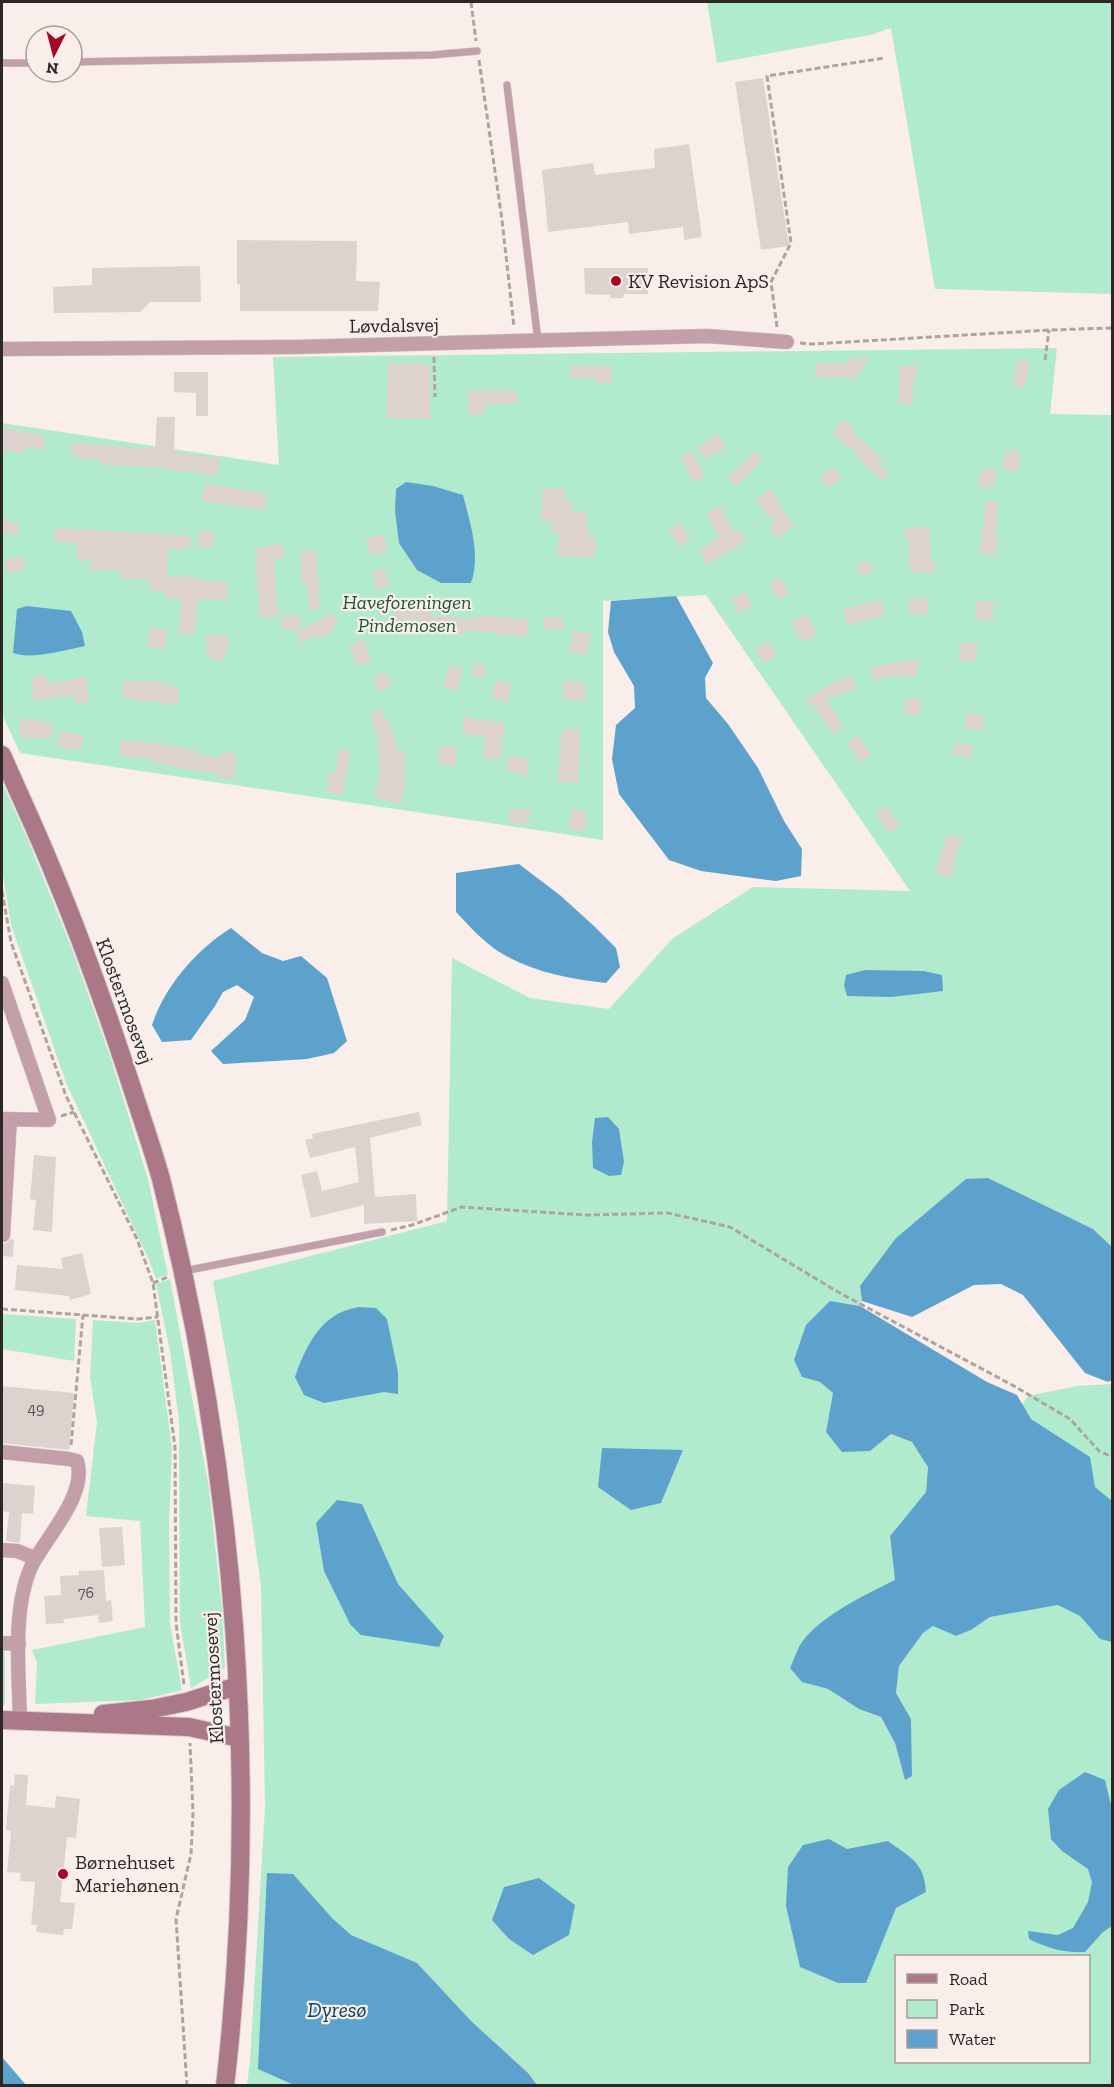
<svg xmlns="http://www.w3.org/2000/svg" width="1114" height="2087" viewBox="0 0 1114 2087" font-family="'Zilla Slab',serif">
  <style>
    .green { fill: #b1ebce; fill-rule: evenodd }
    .water { fill: #5da2cd }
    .building { fill: #ddd2ce }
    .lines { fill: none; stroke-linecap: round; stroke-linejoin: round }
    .lane-casing { stroke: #d4cac6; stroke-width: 8 }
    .street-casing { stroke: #d4cac6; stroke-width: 15 }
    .secondary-casing { stroke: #d4cac6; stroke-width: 20 }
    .path { stroke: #ada4a0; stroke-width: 3; stroke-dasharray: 6 3; stroke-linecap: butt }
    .lane { stroke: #c3a0a9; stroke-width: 7 }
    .street { stroke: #c3a0a9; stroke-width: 14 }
    .secondary { stroke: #aa7886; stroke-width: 18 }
    .poi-dot { fill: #a40824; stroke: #f9eee9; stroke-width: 2 }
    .labels { text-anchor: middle; stroke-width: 4.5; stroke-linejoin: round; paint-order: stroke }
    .number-label { font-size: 16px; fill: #585250 }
    .poi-label { font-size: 20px; fill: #2c2826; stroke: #f9eee9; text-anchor: start }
    .street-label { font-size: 20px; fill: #2c2826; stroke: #f9eee9 }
    .park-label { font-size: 20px; font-style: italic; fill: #18553d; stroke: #f9eee9 }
    .water-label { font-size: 21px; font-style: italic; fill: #09425f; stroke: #f9eee9 }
  </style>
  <rect width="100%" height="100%" fill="#f9eee9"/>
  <path class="green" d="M707,2H1112V294L935,289L891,28L870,35L717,63Z
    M1057,348L1050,414L1112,415V1247L1093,1229L988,1178L860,1286L862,1301L860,1306L830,1301L802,1377L820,1382L833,1393L826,1432L870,1450L891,1434L912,1441L928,1466L926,1492L890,1536L895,1580L867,1594L831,1616L801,1643L802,1682L828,1689L859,1709L881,1717L895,1743L905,1780L911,1719L896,1693L899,1666L923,1633L933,1626L956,1636L971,1630L990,1617L1058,1605L1080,1616L1100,1639L1112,1642V2085H247L250,2061L265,1806L261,1586L237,1416L213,1281L447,1221L452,958L530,998L609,1009L673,938L753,887L910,891L706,595L603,601V840L20,753L2,714V423L279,465L273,357ZM896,1956H1088V2062H896Z
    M2,782L28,840L72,949L110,1056L148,1179L168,1275L156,1279L149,1260L67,1085L11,925L2,869Z
    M170,1279L209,1488L222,1610L225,1668L191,1688L180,1622L179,1421L170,1351L156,1284Z
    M2,1314L76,1319L74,1361L2,1349Z
    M93,1320L140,1323L155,1320L172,1449L169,1523L170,1624L182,1690L141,1700L35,1704L37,1663L32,1650L145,1627L140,1521L86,1516L97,1422L90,1377Z
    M1112,1384V1512L1005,1429L1028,1396L1077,1386Z
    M2,1651H5V1705H2Z"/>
  <path class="water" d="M406,482L433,486L463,495C470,523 481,555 471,583H441L417,570L399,543L395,511L396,489Z
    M676,596L713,663L705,678L706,698L728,724L758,768L784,821L802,849L801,876L776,881L701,871L669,860L619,794L612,759L616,725L635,708L634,686L614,652L608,632L611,601Z
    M27,606L71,611L82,632L85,646C66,650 31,660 13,653L17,609Z
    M519,864L561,896L595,927L616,948L620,967L606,983C566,979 517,969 486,942C475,933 466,922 456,912V873Z
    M231,928L262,953L283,961L301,956L327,978L347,1041L334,1053L307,1059L223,1064L211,1051L245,1020L254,997L237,985L223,992L215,1006L191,1040L162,1042L152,1025C165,986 196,950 231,928Z
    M865,970L924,971L942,975L943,991L892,997L847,996L844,985L846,975Z
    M608,1117L619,1129L624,1162L621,1175L609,1176L593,1168L592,1142L595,1118Z
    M988,1178L1093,1229L1112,1247V1380L1108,1382L1085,1373L1023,1295L1001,1284L974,1285L912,1317L862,1301L860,1286L896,1238L966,1179Z
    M830,1301L860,1306L987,1382L1017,1395L1031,1419L1090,1457L1095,1487L1112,1501V1642L1100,1639L1080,1616L1058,1605L990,1617L971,1630L956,1636L933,1626L923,1633L899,1666L896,1693L911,1719L912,1776L905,1780L895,1743L881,1717L859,1709L828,1689L802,1682L790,1668C794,1660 797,1649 802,1642C822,1615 865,1595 895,1580L890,1536L926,1492L928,1467L912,1442L891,1434L870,1451L842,1452L826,1432L833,1393L820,1382L802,1377L794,1360L806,1325Z
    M358,1307L376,1308L387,1319L398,1372V1394L384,1392L324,1403L304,1395L295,1377C303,1354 314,1328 336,1315C342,1311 351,1309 358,1307Z
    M602,1448L683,1450L661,1503L631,1510L598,1487Z
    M337,1500L362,1504L398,1584L444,1636L439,1647L361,1635L350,1624L324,1571L316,1523Z
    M1085,1772L1105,1780L1112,1809V1926L1103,1932L1085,1952C1064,1953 1047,1948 1029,1939L1028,1931L1058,1935L1073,1928L1088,1902L1092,1882L1088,1869L1062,1851L1051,1839L1048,1809L1059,1790Z
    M829,1839L847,1849L888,1841C910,1858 924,1861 926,1892L896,1908L866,1983H838L800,1967L786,1906L788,1867L803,1845Z
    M267,1873L293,1874L332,1918L351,1935L417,1963L472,2022L528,2073L537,2085H294L258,2069Z
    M539,1878L575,1905L569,1935L533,1955L509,1939L492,1920L504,1887Z
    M2,2057L26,2085H2Z"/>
  <path class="building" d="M763,78L789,246L761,250L735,82Z
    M689,144L702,237L684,240L683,227L629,234L628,222L548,232L542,170L593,163L595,175L655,168L654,149Z
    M237,240L357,241L356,281L380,282L378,311H240V284H237Z
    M200,266L201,302H150L140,312L54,313L53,287L92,285V268Z
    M584,268H648V294H624L623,298H610V295L585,294Z
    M870,358L854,381L850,377H815V363H848V359Z
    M1017,360L1030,361L1025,387L1013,386Z
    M388,363L430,364V419L387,418Z
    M570,366H612V383H596V378H570Z
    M900,366H916V381H913L912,405L898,404Z
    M174,372H208V416H196V393L174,392Z
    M516,390L517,403L485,405V414L469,415L468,391Z
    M157,417H175L174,452L220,458L217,476L167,469V468L119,465V467L101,464V460L70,456L72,443L155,449Z
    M840,420L854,426L852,431L884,461L883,463L875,459L888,475L882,481L854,454L859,452L844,445L833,435Z
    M4,428L44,435V450L24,447L23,453L2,450Z
    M719,433L726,448L706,458L696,448L708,442L707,439Z
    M692,450L705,476L693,482L680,457Z
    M1005,450L1020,451L1019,471L1003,470Z
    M756,451L763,458L736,487L727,478Z
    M834,467L842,478L828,488L820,476Z
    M980,469H996L995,486L979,488Z
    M205,483L267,494L265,510L202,501Z
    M543,488L566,489L565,501H572V512L586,511L589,536H595V557L557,556L559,532H551L552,521L541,522Z
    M769,489L780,502L778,504L794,526L777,539L769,528L775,524L755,501Z
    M986,501L999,503L995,534L998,535L995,556L979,553Z
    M720,506L734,532L738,530L746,541L707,565L698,550L719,538L706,513Z
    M4,519L20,524L17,535L2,531Z
    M679,523L691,539L680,547L668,531Z
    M929,526L931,559H934L935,573L909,572V540H905L904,528Z
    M55,528L191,536L190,549H168L167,576L197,577V580L228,582L227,600L198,599L194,635L179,634L182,600L166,598V592L150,591V580L119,578L120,570H86L94,561H77V543L55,542Z
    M199,530L215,531L213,549L197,547Z
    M384,535L388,551L370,556L366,538Z
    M283,544L284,559H275L274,562L278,617L260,618L255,561H257L256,548L268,547V545Z
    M316,550L320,609L309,610L307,585H302L300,551Z
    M23,556L26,569L7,573L4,560Z
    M864,559L874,568L863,577L855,568Z
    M384,568L389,586L377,590L372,572Z
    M780,577L790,593L779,600L769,584Z
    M745,592L752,606L738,613L731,598Z
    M430,597V616L476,619L477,615L529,619L526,637L469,630V632L463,631V635L417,632L419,618L395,621L392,603Z
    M927,598V615L909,614L908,599Z
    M882,600L884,616L847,625L843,609Z
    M977,600L994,602L992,620L976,619Z
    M333,613L338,624L332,627L334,631L318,640L316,635L301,643L296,632Z
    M807,614L817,634L801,642L791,622Z
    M300,615L301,629L282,630L281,616Z
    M545,616L564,618L563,630L544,628Z
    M150,627L167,629L164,650L147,647Z
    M573,630L591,634L586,655L569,651Z
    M206,635H228V652H225V660H211V656H207Z
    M363,639L372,661L358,667L349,646Z
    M768,641L777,655L764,664L755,649Z
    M961,642L978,644L976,662L958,660Z
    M918,659L917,677L893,676L874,680L871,667Z
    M474,663L486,665L484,678L472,675Z
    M448,665L463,668L458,691L443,688Z
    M386,672L392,685L378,692L373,677Z
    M46,675L48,683L86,677L89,702L75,704L74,695L33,701L32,677Z
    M852,676L856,688L826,698L844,728L833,735L812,703L806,705L804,702L834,681Z
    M495,680L511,684L508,702L494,699V697L492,696Z
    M123,681H163L162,685L179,687L178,705L162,704V701H132V698H123Z
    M563,681H580V683H585L586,700H566V698H564Z
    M906,698L922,700L920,715L904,713Z
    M382,709L385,720L389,719L394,739H396L397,751L404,750L405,780L401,805L375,797L380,773L378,741L370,713Z
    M966,713L984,715L983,730L965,729Z
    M464,717L505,723L500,760L482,757L485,737L462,734Z
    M20,718L53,723L51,738H22L20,737Z
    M562,729L580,730L578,783H576L557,782Z
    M60,731L84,736L81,750L57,747Z
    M857,735L871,754L860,762L846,744Z
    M120,740L154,743L196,750L195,754L221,758L222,752L237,754L234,774L232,779L218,777L219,773L187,769L151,762L152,759L119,756Z
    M954,743L973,745L971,758L953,755Z
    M440,745L457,747L455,765L452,766L438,764Z
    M339,749L350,751L343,795L326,792L329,772L335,773Z
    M508,756L529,759L527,776L506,771Z
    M886,806L900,826L890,833L876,813Z
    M510,808L530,810L529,824L509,823Z
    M572,809L587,811L585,831L569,830Z
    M947,835L963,839L959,851L957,850L951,877L935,873Z
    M419,1112L422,1125L370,1138L375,1197L416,1194L417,1221L364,1224V1205L311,1218L301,1175L317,1171L322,1191L359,1182L355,1147L310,1158L305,1140L313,1138L312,1134Z
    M34,1155L56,1157L52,1232L33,1230L36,1200L30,1199Z
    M11,1239L14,1240L13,1257L2,1256V1244L6,1243Z
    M82,1253L91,1294L70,1300L69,1296L15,1290L17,1265L63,1269L61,1258Z
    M2,1386L74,1393L69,1450L2,1443Z
    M2,1483L35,1486L33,1514L22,1513L20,1543L6,1541L9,1512L2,1511Z
    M122,1527L125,1565L102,1567L99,1528Z
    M104,1570L106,1601L111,1600L113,1621L99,1623L98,1615L63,1619L64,1623L46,1624L44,1596L61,1595L60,1576L79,1575V1571Z
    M15,1774L28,1775L26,1805L55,1808L56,1796L80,1799L76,1838L67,1837L60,1902L75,1903L72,1929H64L63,1935L36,1932L37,1925H31L35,1882L20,1881L21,1873L7,1872L11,1831L6,1830L10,1785L14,1786Z"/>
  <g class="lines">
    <g class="lane-casing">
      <path id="lane" d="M72,62L432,55L477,51
        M2,63H36
        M507,85L538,341
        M184,1271L382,1232"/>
    </g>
    <g class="street-casing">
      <path id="street" d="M2,349L295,347L707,336L787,342
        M2,983L49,1120L2,1119
        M3,1235L10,1119
        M2,1452L69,1459L77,1461C88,1495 45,1538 31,1567C12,1610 19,1673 20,1721
        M2,1550L17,1551L35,1558
        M2,1643L19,1644"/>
    </g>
    <g class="secondary-casing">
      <path id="secondary" d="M2,755C19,794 38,834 54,874C84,946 110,1020 134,1094C143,1122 153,1150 161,1179C236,1473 260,1783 225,2086
        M103,1714L152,1709L186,1702L237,1686
        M2,1720L189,1727L239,1738"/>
    </g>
    <path class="path" d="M471,2L476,41
      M479,60L502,220L514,327
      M777,327L771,282L791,243L767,76L885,58
      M800,343L814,344L1049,330L1112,328
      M434,357L435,397
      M1045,360L1049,330
      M2,891L11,942L66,1096L137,1239L153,1283L175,1447L176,1623L184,1685
      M61,1116L74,1112
      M391,1230L412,1225L462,1207L586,1215L668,1213L730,1227L838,1292L1014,1386L1070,1419L1099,1451L1112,1457
      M153,1283L168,1277
      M2,1309L137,1319L158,1317
      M71,1445L83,1315
      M187,2086L176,1919L191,1854L193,1813L190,1743"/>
    <use href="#lane" class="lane"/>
    <use href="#street" class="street"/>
    <use href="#secondary" class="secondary"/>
  </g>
  <g class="poi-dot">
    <circle cx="616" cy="281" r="6"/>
    <circle cx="63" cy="1874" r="6"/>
  </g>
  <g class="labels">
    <g class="number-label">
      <text x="36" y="1414">49</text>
      <text x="86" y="1598">76</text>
    </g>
    <g class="poi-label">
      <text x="628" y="288">KV Revision ApS</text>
      <text x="75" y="1869">Børnehuset<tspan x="75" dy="23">Mariehønen</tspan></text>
    </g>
    <g class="street-label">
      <text transform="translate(394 325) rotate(-1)" y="7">Løvdalsvej</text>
      <text transform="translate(125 1001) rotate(70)" y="7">Klostermosevej</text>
      <text transform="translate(213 1678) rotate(-93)" y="7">Klostermosevej</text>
    </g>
    <g class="park-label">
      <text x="407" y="609">Haveforeningen<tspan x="407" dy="23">Pindemosen</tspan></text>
    </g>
    <g class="water-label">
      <text x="337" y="2017">Dyresø</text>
    </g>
  </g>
  <rect width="1114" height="2087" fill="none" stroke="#2c2826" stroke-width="6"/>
  <rect x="895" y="1955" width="195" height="108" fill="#f9eee9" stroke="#a79f9b" stroke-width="1.5"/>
  <rect x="907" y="1974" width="30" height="9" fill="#aa7886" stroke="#a79f9b" stroke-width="1.5"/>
  <text x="949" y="1985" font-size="18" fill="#2c2826">Road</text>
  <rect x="907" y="2000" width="30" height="18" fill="#b1ebce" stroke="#a79f9b" stroke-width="1.5"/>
  <text x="949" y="2015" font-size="18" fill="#2c2826">Park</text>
  <rect x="907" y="2030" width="30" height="18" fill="#5da2cd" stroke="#a79f9b" stroke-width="1.5"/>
  <text x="949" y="2045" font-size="18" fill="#2c2826">Water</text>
  <g transform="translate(54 54) rotate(186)"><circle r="28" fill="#f9eee9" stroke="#a79f9b" stroke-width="1.5"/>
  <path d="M0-4.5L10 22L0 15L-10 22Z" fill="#a40824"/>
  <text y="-9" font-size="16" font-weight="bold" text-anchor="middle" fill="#2c2826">N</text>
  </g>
</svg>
